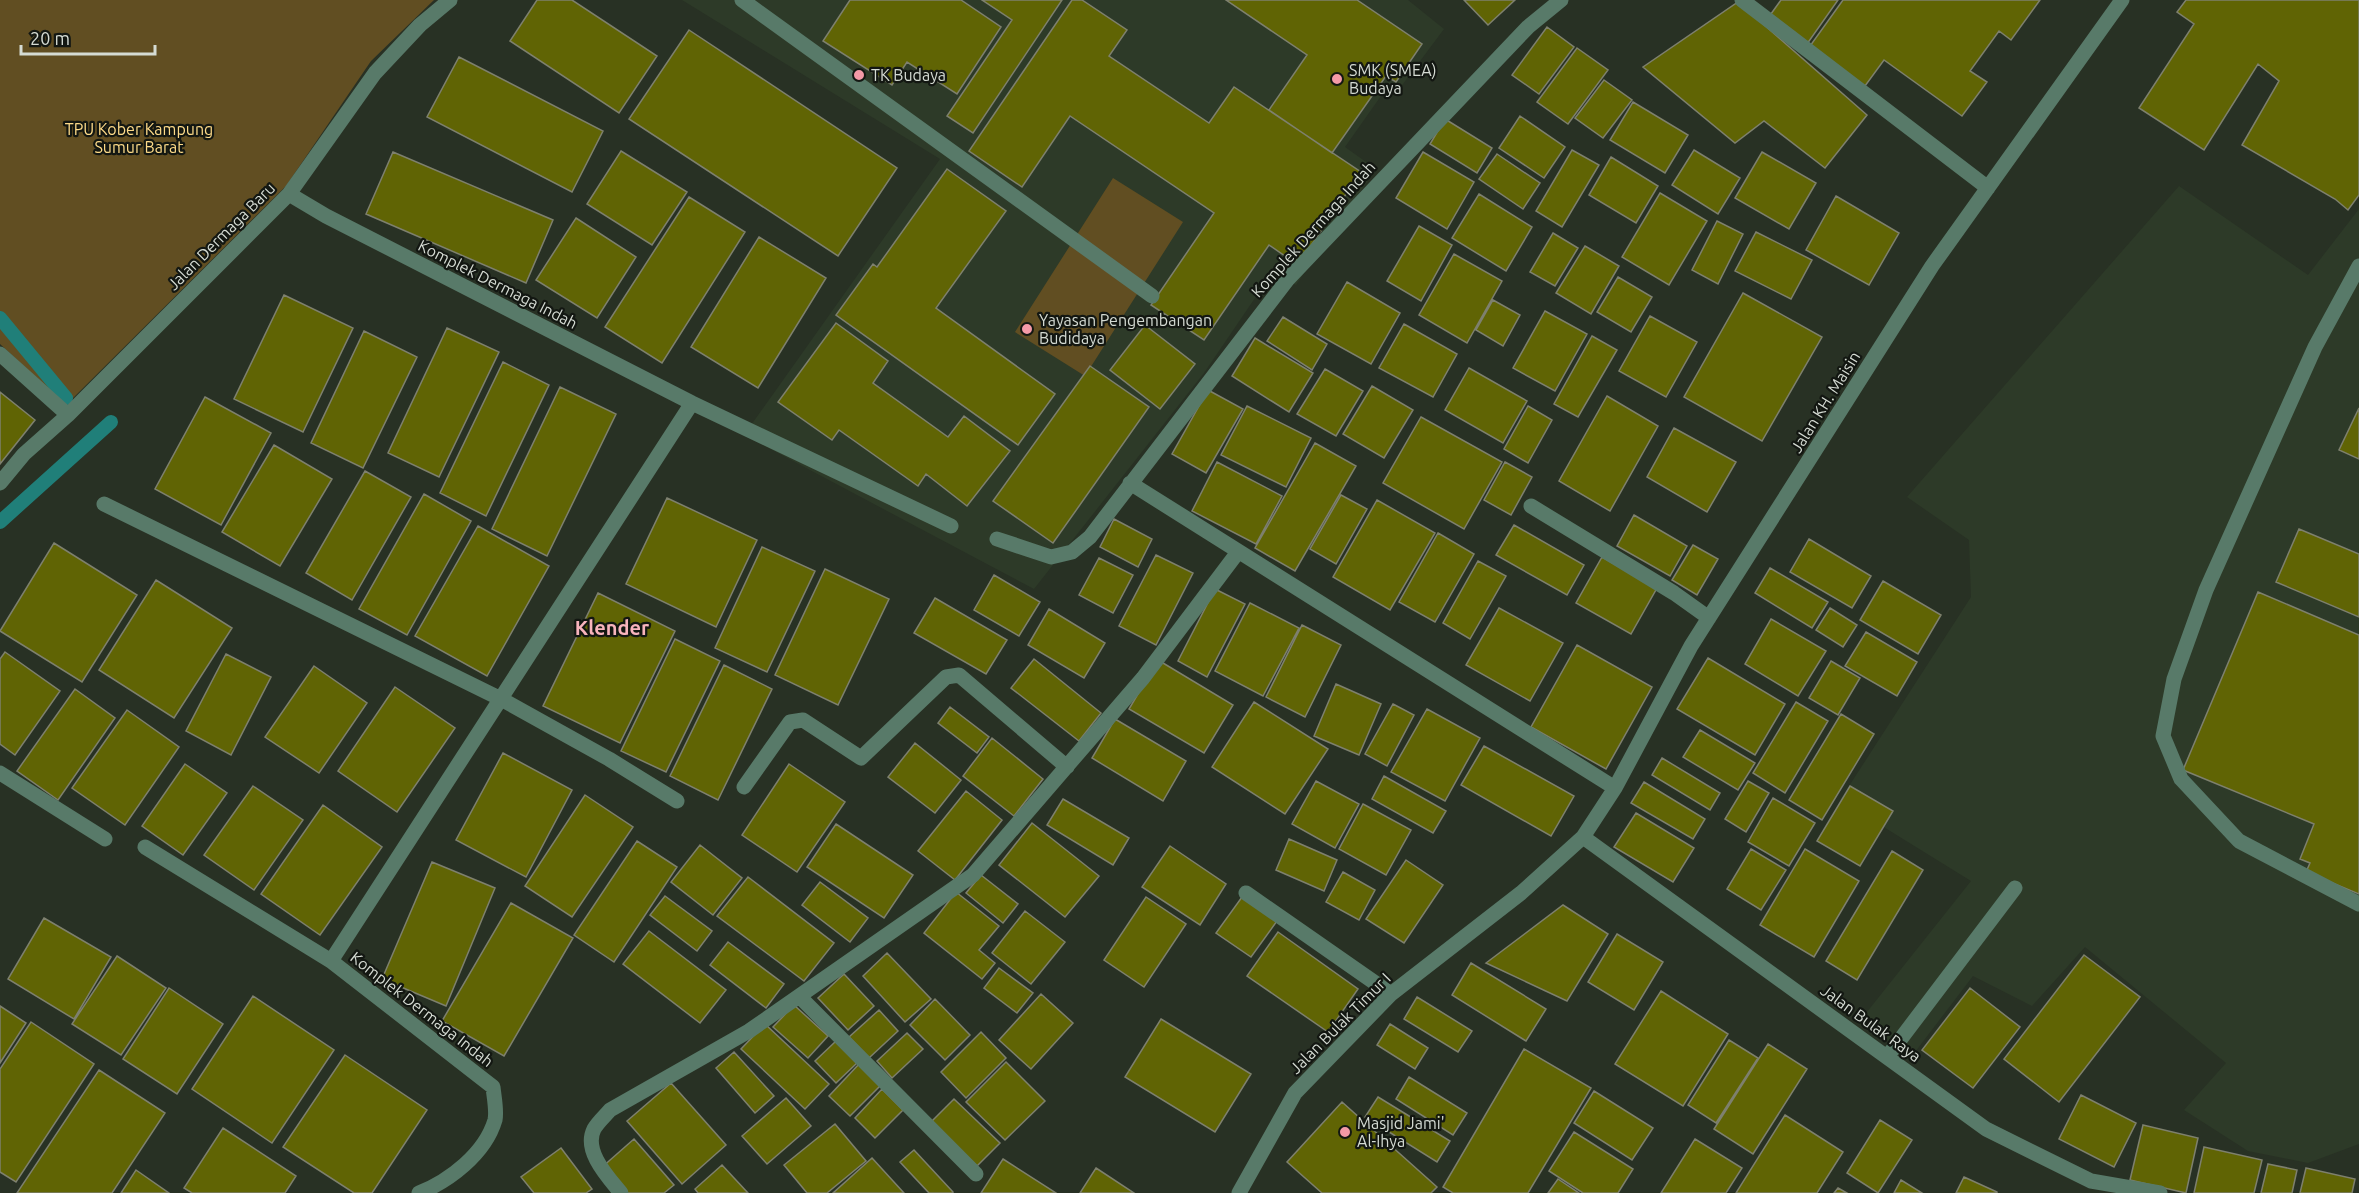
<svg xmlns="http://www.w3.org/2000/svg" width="2359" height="1193" viewBox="0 0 2359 1193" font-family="Ubuntu,sans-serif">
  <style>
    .built { fill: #2d3a28 }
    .green { fill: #614e22 }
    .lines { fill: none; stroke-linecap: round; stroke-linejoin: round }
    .stream { stroke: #207f79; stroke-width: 14 }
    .building { fill: #606404; stroke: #7e806e; stroke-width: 1.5 }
    .minor { stroke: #587a69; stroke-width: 15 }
    .poi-dot { fill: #f49aa7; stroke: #131712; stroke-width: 2 }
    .labels { text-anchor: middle; stroke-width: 4.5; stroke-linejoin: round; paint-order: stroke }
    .poi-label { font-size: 16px; fill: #d5dbd3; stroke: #131712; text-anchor: start }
    .park-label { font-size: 16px; fill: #fedb89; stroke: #131712 }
    .street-label { font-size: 16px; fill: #d5dbd3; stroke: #131712 }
    .quarter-label { font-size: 20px; font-weight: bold; fill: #f8b4bc; stroke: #131712 }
  </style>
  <rect width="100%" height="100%" fill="#283124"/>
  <path class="built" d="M682,0H1408L1444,29L1397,92L1388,86L1345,147L1376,169L1296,285L1272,273L1204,373L1034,589L744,435L940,159Z
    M2179,186L2308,275L2359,209V1144L2308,1163L2248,1151L2184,1110L2226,1063L2085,947L2032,1006L1973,976L1912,1056L1859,1022L1971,881L1840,800L1971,597L1969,540L1907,497Z"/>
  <path class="green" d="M0,0H434L371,61L286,186L66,405L0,344Z
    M1113,178L1183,222L1085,376L1015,332Z"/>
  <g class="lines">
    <path class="stream" d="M0,318L66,398
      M0,522L111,422"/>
  </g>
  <path class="building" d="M537,0H572L657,56L619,113L510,41Z
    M850,0H961L1001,27L957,94L907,62L892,85L823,41Z
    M982,0H1062L973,133L947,116L1012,20Z
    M1072,0H1082L1127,30L1109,56L1209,123L1234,87L1361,172L1298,265L1269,245L1204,340L1151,305L1214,213L1070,116L1022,187L969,151Z
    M1226,0H1357L1422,44L1396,82L1386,76L1332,153L1269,110L1307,55Z
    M1464,0H1515L1488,25Z
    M1781,0H1838L1807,44L1768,18Z
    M1843,0H2040L2011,40L1999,31L1970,71L1987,82L1962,116L1884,60L1865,86L1810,46Z
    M2186,0H2359V195L2348,210L2335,199L2242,145L2279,81L2258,64L2204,150L2139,108L2194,24L2177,12Z
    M1738,2L1867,115L1825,168L1764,121L1735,143L1643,67Z
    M1547,27L1574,47L1539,94L1512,75Z
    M689,30L897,168L838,256L629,119Z
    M1577,48L1608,70L1568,124L1537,102Z
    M459,57L603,131L572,192L427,117Z
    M1604,80L1632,100L1603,138L1575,118Z
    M1633,102L1688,135L1665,173L1610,140Z
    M1520,116L1565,147L1544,178L1499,148Z
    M1445,119L1492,148L1477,173L1430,144Z
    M1572,150L1599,165L1562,227L1536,211Z
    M1694,150L1740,178L1718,214L1672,185Z
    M621,151L687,192L652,245L587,204Z
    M393,152L553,220L526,283L366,214Z
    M1423,152L1474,182L1447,229L1396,198Z
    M1762,152L1816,183L1789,229L1735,198Z
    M1497,154L1540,183L1523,209L1479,179Z
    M1611,157L1658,186L1636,223L1589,195Z
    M947,169L1006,211L936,308L1055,394L1018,445L836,315L873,264L877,267Z
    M1660,193L1707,221L1669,285L1622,257Z
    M1479,194L1532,227L1506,271L1452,238Z
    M1836,196L1899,233L1869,285L1806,250Z
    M689,197L745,232L662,363L605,327Z
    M576,218L636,257L597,318L536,280Z
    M1717,221L1743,234L1718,284L1692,270Z
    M1419,226L1452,245L1421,301L1387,281Z
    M1756,232L1812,260L1791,299L1735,271Z
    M1553,233L1578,248L1555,286L1530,272Z
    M759,237L826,278L758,388L691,347Z
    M1585,246L1619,266L1591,314L1556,293Z
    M1454,254L1502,281L1467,343L1419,315Z
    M1618,277L1652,297L1631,332L1597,312Z
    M1347,282L1400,313L1371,364L1317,334Z
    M1743,293L1822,337L1762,441L1684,397Z
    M284,295L353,328L303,432L234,399Z
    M1493,300L1520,315L1503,346L1476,330Z
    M1545,311L1587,334L1555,391L1513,368Z
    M1650,316L1697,342L1666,397L1619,371Z
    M1283,317L1327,344L1312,370L1267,341Z
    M836,323L888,361L873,383L948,437L964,416L1010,451L967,506L926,474L918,486L839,430L832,440L778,402Z
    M1404,324L1457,354L1433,397L1379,368Z
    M1145,325L1195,364L1160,409L1110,370Z
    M447,328L499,352L439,477L388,453Z
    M364,331L417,357L363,468L311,443Z
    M1592,336L1617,350L1578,417L1554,404Z
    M1255,338L1313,373L1289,412L1232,376Z
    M503,362L549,385L486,516L440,493Z
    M1090,366L1149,407L1053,543L993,501Z
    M1469,368L1527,401L1503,443L1445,410Z
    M1325,369L1363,391L1336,436L1297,414Z
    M1372,386L1413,410L1384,458L1343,434Z
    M560,387L616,414L547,556L492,529Z
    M1208,390L1243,409L1206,473L1172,454Z
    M0,392L35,420L0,464Z
    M1607,396L1658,426L1610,511L1559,481Z
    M205,397L271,433L221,525L155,489Z
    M1247,406L1311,438L1286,487L1221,455Z
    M1528,406L1552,420L1528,463L1504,449Z
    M2359,408V459L2339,450Z
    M1421,417L1502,462L1464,529L1383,483Z
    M1674,428L1736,462L1707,512L1647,477Z
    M1315,443L1356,466L1295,571L1255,548Z
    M274,445L332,479L280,566L222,532Z
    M1217,462L1282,496L1256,544L1192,511Z
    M1505,462L1532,477L1511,515L1484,500Z
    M365,471L411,497L352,600L306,573Z
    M424,494L471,521L407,635L359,609Z
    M1341,495L1367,509L1336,564L1310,549Z
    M667,498L757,540L716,627L626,584Z
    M1377,500L1435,533L1390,610L1333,577Z
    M1634,515L1687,546L1670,576L1617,546Z
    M1114,519L1152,539L1138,567L1100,547Z
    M1514,525L1584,565L1567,595L1496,555Z
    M478,526L549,566L487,676L415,636Z
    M2299,529L2359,554V617L2276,582Z
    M1438,533L1474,554L1435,622L1399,602Z
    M1809,539L1871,576L1852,608L1790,572Z
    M54,543L137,595L82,682L0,631Z
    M1693,545L1718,559L1697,595L1672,580Z
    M762,547L815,571L767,672L715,648Z
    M1156,555L1193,573L1156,645L1119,626Z
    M1602,557L1657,588L1631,634L1576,603Z
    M1099,558L1133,575L1113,613L1079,595Z
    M1478,561L1506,576L1470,639L1443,623Z
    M1770,568L1828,602L1812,628L1755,593Z
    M825,569L889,599L838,705L775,675Z
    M994,575L1040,602L1019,636L974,610Z
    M156,580L232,628L174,718L99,670Z
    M1883,581L1941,615L1918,654L1860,620Z
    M1215,589L1245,604L1207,677L1178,661Z
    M2258,592L2359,635V894L2306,872L2310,863L2300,859L2314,824L2183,770Z
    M598,593L675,631L620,743L543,706Z
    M935,598L1007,640L986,674L914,633Z
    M1250,603L1299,628L1263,696L1215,671Z
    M1499,608L1563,643L1530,701L1466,665Z
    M1830,608L1857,625L1843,647L1816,630Z
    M1049,609L1105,643L1084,678L1028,645Z
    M1771,619L1826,651L1798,696L1745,664Z
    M1302,625L1341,645L1305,717L1266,697Z
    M1866,632L1917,662L1897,696L1845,666Z
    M675,639L720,661L666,772L621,751Z
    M1577,645L1652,687L1606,769L1531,727Z
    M5,652L60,691L15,755L0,744V659Z
    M226,654L271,677L231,755L186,731Z
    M1708,658L1785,704L1755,755L1677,709Z
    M1034,659L1101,713L1079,741L1011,688Z
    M1158,660L1233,705L1204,753L1129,709Z
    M1831,661L1860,678L1838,715L1809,698Z
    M724,665L772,689L718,800L670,776Z
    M314,666L367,703L319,773L265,737Z
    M1336,684L1381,704L1359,755L1314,736Z
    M395,687L455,728L397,812L338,771Z
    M75,689L115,718L58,800L17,771Z
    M1254,702L1328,749L1285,814L1212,767Z
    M1796,702L1828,721L1785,793L1753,773Z
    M1393,704L1414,715L1387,766L1365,754Z
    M950,707L989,737L977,753L938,723Z
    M1427,709L1480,738L1445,801L1391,772Z
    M127,710L179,747L125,825L72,788Z
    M1841,714L1874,734L1822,820L1789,800Z
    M1115,719L1186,761L1163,801L1092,758Z
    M1700,730L1755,763L1738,790L1683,757Z
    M992,738L1043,779L1014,816L963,776Z
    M915,743L961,780L935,813L888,777Z
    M1484,746L1574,796L1551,836L1461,785Z
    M503,753L572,790L526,877L456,840Z
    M1662,758L1720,793L1710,810L1652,775Z
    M185,764L227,793L183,855L142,826Z
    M789,764L845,802L797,872L742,835Z
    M1384,776L1446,811L1433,833L1372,799Z
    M1316,781L1359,804L1335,848L1292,824Z
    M1748,781L1769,793L1746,832L1725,819Z
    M1644,782L1705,819L1693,839L1631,803Z
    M253,786L303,820L254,890L204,855Z
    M1850,786L1893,811L1860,866L1817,841Z
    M966,791L1002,820L955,880L918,851Z
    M585,795L633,827L572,917L525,886Z
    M1773,798L1815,823L1789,866L1748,842Z
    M1063,799L1129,838L1113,865L1047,825Z
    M1363,804L1411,830L1386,875L1339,849Z
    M323,805L382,847L320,935L261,894Z
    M1636,813L1694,848L1673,882L1614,847Z
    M1032,823L1099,876L1065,917L999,865Z
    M836,824L913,875L884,918L807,867Z
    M1289,839L1337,860L1324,891L1276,870Z
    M637,841L677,867L614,962L574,935Z
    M700,845L742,878L713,915L671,882Z
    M1170,846L1226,884L1200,925L1142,887Z
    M1751,849L1786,870L1761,910L1727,889Z
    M1805,849L1859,881L1814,957L1760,925Z
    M1892,851L1923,870L1857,980L1826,961Z
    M1406,860L1443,885L1404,943L1366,919Z
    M432,862L495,888L446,1006L382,979Z
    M1343,872L1375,890L1359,920L1326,902Z
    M981,875L1018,904L1003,923L966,893Z
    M748,877L834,943L804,981L717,916Z
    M820,882L868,918L850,942L802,905Z
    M956,892L999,926L979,950L995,963L982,979L924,933Z
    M665,896L712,931L697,951L650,915Z
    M1146,897L1186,924L1144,987L1104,960Z
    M1242,897L1277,921L1251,957L1216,933Z
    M511,903L573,938L504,1056L442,1021Z
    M1563,905L1608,934L1567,1001L1486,963Z
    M1025,911L1065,942L1031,984L992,953Z
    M44,918L111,957L74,1019L8,979Z
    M649,931L726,990L700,1023L623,964Z
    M1278,932L1358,989L1328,1032L1247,976Z
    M1617,934L1663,962L1634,1010L1588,982Z
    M728,942L784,984L766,1008L710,965Z
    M887,953L931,999L905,1022L863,976Z
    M2084,955L2140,997L2059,1102L2004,1059Z
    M117,956L166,988L121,1055L72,1024Z
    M1471,963L1546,1009L1526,1041L1452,995Z
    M999,968L1033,993L1017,1013L984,988Z
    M844,974L874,1006L848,1030L818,998Z
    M169,988L223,1024L177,1094L123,1059Z
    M1970,988L2020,1027L1973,1088L1922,1050Z
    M1661,991L1728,1034L1683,1106L1615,1064Z
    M1041,994L1073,1023L1031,1069L999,1040Z
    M253,996L334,1050L272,1143L192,1089Z
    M1417,997L1472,1031L1458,1052L1404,1019Z
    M935,999L970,1035L945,1060L910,1025Z
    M794,1005L828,1036L808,1058L773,1027Z
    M0,1006L26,1023L0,1063Z
    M879,1010L898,1031L869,1058L849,1037Z
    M1161,1019L1251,1074L1215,1132L1125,1077Z
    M31,1022L94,1064L16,1182L0,1172V1069Z
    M765,1024L829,1084L805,1109L741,1049Z
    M1390,1024L1428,1048L1415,1069L1377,1045Z
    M981,1032L1006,1058L966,1098L941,1072Z
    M907,1033L923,1049L892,1078L877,1061Z
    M1729,1040L1758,1058L1716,1123L1688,1105Z
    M836,1041L857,1063L836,1083L815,1061Z
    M1768,1044L1807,1069L1753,1154L1714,1129Z
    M1524,1049L1591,1088L1528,1193H1453L1443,1187Z
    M734,1052L774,1096L755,1113L716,1068Z
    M345,1055L427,1110L372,1193H354L283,1147Z
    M1006,1062L1045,1101L1005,1140L966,1102Z
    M859,1064L881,1085L850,1116L829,1096Z
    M99,1070L165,1113L112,1193H17Z
    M1409,1077L1467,1113L1453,1135L1396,1099Z
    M671,1083L726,1145L682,1184L627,1121Z
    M882,1089L903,1110L875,1138L855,1118Z
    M1594,1091L1653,1128L1632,1160L1574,1123Z
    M2081,1095L2136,1123L2114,1167L2059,1139Z
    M1378,1097L1450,1141L1437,1162L1365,1117Z
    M786,1098L811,1126L767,1164L742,1136Z
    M954,1099L1000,1143L977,1166L931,1122Z
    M1342,1102L1437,1187L1431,1193H1322L1287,1162Z
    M1785,1115L1843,1152L1817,1193H1736Z
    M1880,1120L1912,1140L1878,1193L1847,1173Z
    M835,1124L866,1161L827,1193H807L784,1165Z
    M2143,1125L2198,1138L2186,1193L2130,1180Z
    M223,1128L296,1176L285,1193H192L184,1188Z
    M1574,1132L1633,1169L1618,1193H1583L1549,1171Z
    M634,1139L674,1185L664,1193H623L601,1168Z
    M1695,1139L1742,1168L1726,1193H1661Z
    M2204,1147L2262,1160L2254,1193H2194Z
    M561,1148L592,1189L586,1193H534L521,1177Z
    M914,1150L953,1192V1193H929L900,1162Z
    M872,1158L904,1193H833Z
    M1003,1159L1056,1193H981Z
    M2268,1164L2297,1170L2292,1193H2261Z
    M722,1165L748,1193H698L695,1189Z
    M1096,1168L1134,1193H1080Z
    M2306,1168L2355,1179L2352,1193H2300Z
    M136,1170L169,1193H121Z
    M1964,1177L1997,1192V1193H1956Z
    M1558,1179L1579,1193H1548Z
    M1901,1180L1922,1193H1894Z
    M1838,1188L1847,1193H1834Z"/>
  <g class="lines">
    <path class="minor" d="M742,0L1152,296
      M1742,0L1988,188
      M289,194L326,216L692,403L951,526
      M2359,266L2315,347L2206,590L2174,679L2163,736L2181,779L2239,841L2359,904
      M0,354L68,415
      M0,483L24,454L68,415L289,194L375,73L420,25L450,0
      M1130,483L1615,788
      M104,504L501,699L609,759L677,801
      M1531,506L1674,593L1709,618
      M997,539L1051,557L1072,552L1090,537L1288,279L1528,27L1561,0
      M0,773L105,839
      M744,787L790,722L803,720L861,758L946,677L959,675L1067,767
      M1583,837L1986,1129L2091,1181L2160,1193
      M145,847L331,961L493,1087C494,1097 497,1111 495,1120C485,1154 449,1181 419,1193
      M1246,893L1391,994
      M331,961L692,403
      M799,996L976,1174
      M1887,1057L2015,888
      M621,1193C608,1177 583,1151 594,1129C598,1122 605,1116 610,1110L749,1031L973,875L1143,678L1238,552
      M1239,1193L1295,1093L1391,994L1521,893L1583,837L1615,788L1691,646L1932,266L2122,0"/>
  </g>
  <g class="poi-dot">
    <circle cx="859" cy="75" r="6"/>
    <circle cx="1337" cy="79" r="6"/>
    <circle cx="1027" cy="329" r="6"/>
    <circle cx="1345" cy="1132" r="6"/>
  </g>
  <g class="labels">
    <g class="poi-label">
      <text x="1349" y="76">SMK (SMEA)<tspan x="1349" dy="18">Budaya</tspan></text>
      <text x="871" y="81">TK Budaya</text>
      <text x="1039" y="326">Yayasan Pengembangan<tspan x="1039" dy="18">Budidaya</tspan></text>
      <text x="1357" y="1129">Masjid Jami'<tspan x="1357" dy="18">Al-Ihya</tspan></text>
    </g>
    <g class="park-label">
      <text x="139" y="135">TPU Kober Kampung<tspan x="139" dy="18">Sumur Barat</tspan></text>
    </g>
    <g class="street-label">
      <text transform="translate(1313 229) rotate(-48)" y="6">Komplek Dermaga Indah</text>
      <text transform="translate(221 236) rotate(-45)" y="6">Jalan Dermaga Baru</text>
      <text transform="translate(498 284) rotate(27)" y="6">Komplek Dermaga Indah</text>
      <text transform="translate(1825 402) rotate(-58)" y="6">Jalan KH. Maisin</text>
      <text transform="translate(422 1009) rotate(38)" y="6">Komplek Dermaga Indah</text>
      <text transform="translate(1340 1023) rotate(-45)" y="6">Jalan Bulak Timur I</text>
      <text transform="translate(1871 1023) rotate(36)" y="6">Jalan Bulak Raya</text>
    </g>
    <g class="quarter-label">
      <text x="612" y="635">Klender</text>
    </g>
  </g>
  <path d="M21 45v9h134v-9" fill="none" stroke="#d5dbd3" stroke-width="3"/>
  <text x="30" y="45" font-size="18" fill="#d5dbd3" stroke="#131712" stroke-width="4.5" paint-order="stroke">20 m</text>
</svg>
